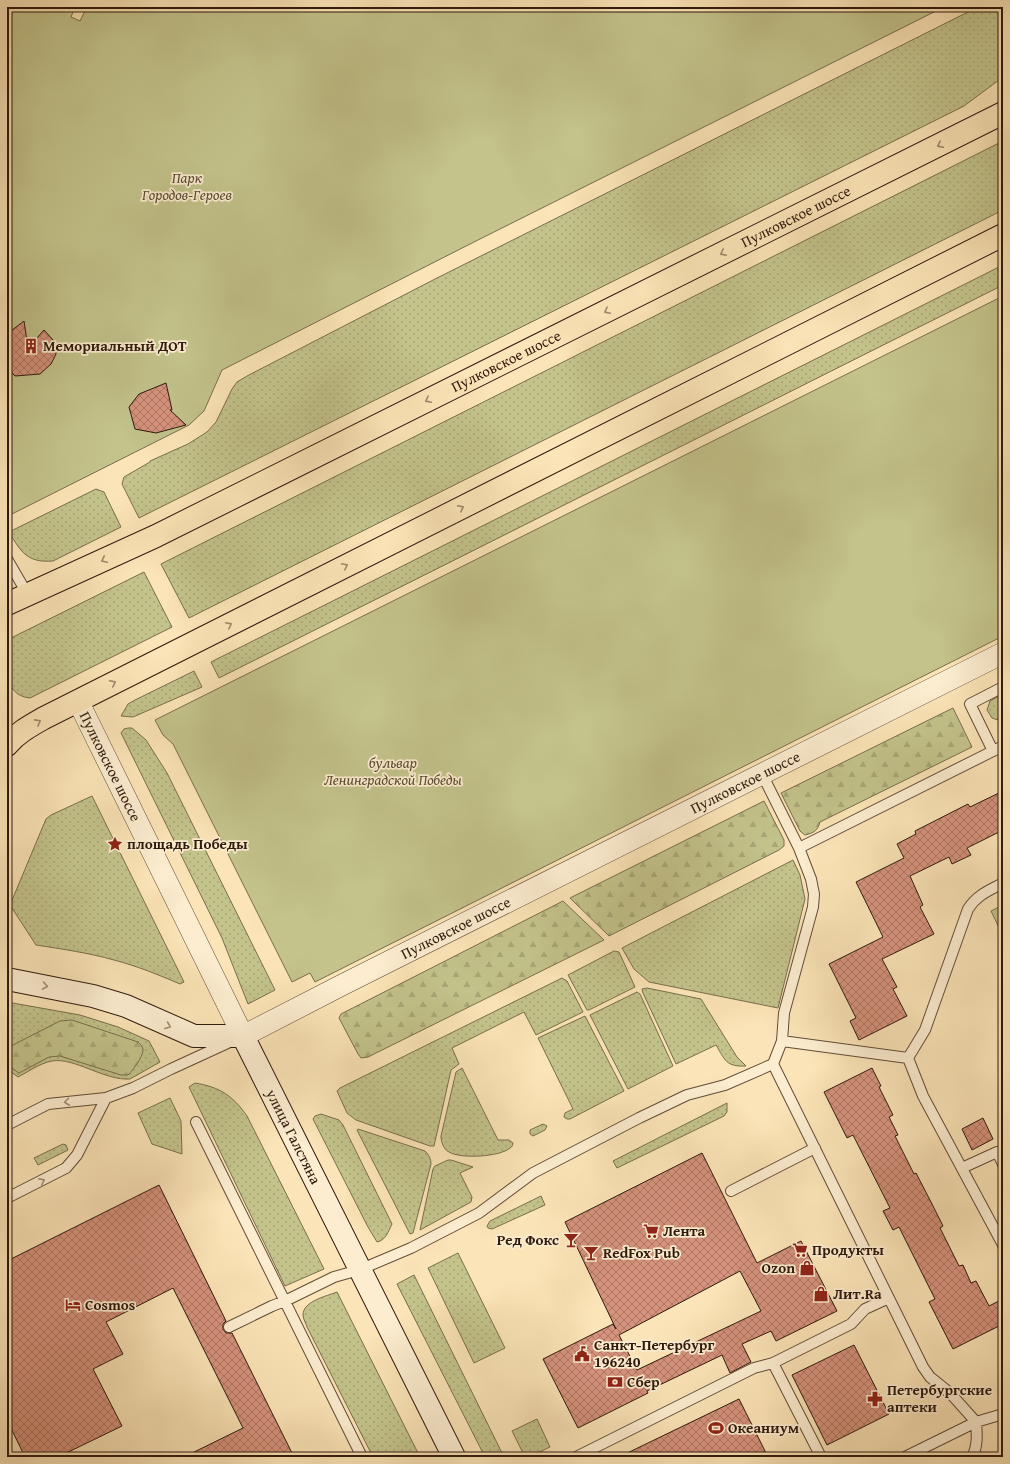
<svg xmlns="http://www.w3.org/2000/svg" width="1010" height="1464" viewBox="0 0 1010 1464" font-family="'Gentium Book Plus',serif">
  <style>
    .grass { fill: url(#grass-dots); stroke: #796e4c }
    .forest { fill: url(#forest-firs); stroke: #796e4c }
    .park { fill: #c3c38b; stroke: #796e4c }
    .building { fill: url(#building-cross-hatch); stroke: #2f190d; fill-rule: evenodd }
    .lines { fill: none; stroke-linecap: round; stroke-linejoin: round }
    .lane-casing { stroke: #624c38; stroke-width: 12 }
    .street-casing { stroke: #624c38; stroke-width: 22 }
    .secondary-casing { stroke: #2f190d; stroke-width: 24 }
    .primary-casing { stroke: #2f190d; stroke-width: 24 }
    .lane { stroke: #fcedd0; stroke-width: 10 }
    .street { stroke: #fcedd0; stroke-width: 21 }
    .secondary { stroke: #fcedd0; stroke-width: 22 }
    .primary { stroke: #fbe4b7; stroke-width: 22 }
    .oneway { stroke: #9f896a }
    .oneway2 { stroke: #a08e78 }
    .labels { text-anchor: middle; stroke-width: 3.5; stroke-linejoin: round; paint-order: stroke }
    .park-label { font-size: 15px; font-style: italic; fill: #5b4c33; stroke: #fcedd0 }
    .street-label { font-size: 15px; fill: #2f190d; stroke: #fcedd0 }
    .poi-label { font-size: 15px; font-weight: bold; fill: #2f190d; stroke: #fcedd0; text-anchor: start }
  </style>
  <defs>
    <pattern id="grass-dots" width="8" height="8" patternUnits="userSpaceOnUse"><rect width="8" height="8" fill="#c3c38b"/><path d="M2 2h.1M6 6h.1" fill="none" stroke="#a8a777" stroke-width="1.8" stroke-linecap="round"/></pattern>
    <pattern id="forest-firs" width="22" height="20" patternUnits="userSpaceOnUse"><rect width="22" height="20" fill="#c3c38b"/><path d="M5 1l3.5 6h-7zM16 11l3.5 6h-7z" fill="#a8a777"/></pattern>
    <pattern id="building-cross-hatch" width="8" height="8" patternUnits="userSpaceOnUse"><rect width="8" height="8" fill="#d5927c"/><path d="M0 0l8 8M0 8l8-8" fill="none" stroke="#ad7664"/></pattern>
  </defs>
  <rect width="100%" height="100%" fill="#fbe4b7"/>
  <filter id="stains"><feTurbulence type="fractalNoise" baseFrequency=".005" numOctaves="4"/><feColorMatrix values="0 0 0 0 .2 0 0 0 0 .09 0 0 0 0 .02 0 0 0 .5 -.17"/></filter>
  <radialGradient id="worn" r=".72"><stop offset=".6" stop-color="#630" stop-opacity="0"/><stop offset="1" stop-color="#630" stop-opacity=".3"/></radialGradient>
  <path class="grass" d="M978,7H1003V77L964,106L139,518L122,484L124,477L150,462V461L188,444L207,432L216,422L232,389L237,382L247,376L437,278Z
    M1003,141V210L189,618L161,564Z
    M1003,265V285L219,678L211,662Z
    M96,489L104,492L121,527L53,561C27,563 21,552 9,532Z
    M144,572L172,627L30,698C1,695 7,662 7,640Z
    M194,671L202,687L133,717L121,716L128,704L135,700Z
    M999,696L1003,697V720L1001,721L992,718L987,710L990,701Z
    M128,728H132L146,740L167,773L275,990L248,1004L222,938L124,739L121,733L124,729Z
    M92,796L184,982L180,984C159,975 137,966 114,960C89,953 62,949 36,945L10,905L46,819L51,815Z
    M793,860L800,875L805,899L778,1008L649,982L634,969L622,948Z
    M614,951L619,952L635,987L589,1010H587L568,975Z
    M562,978L567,981L583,1012L536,1035L524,1012L452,1048L459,1064L451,1070L434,1146H430L356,1120L347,1113L337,1091L340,1088Z
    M647,988L701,999L737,1057L746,1066C726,1067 725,1060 716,1045L676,1064L643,993L642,989Z
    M637,992L640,994L673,1066L628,1089L590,1015Z
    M7,1002L80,1015L118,1027L149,1041L160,1062L130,1079C105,1081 74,1057 52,1061C40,1063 28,1072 18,1077L7,1069Z
    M585,1016L624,1091L570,1119H567L564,1117L565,1113L573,1109L538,1038Z
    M462,1068L498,1140H509L513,1143C513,1145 512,1147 510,1148C500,1157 460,1159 449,1152C443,1149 441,1141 441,1136L456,1072Z
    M195,1083C220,1087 233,1096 247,1116L324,1269L285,1286L189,1087Z
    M170,1098L181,1121L182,1154L152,1144L138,1113Z
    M727,1103V1112L724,1116L617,1168L613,1161Z
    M321,1114L339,1120L343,1125L392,1224C388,1232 386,1240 377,1242L368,1227L313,1119L315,1116Z
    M543,1124L547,1126L545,1130L533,1136L530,1134V1130Z
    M358,1129L425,1151C429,1155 431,1159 431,1164L413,1233L410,1234L357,1130Z
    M63,1144L66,1145L68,1150L38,1165L34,1158Z
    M448,1160H451L473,1167L460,1173L472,1197L471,1202L420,1230L433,1169L435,1166Z
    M541,1196L545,1205L492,1229L488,1228L487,1226L490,1221Z
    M458,1253L505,1348L474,1363L428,1268Z
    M414,1275L504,1457H485L397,1284Z
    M337,1292L420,1457H373L307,1327C306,1323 303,1319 303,1315C303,1301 327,1296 337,1292Z
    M537,1419L550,1447L529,1457H525L512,1431Z"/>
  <path class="forest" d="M953,708L972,747L820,822C818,830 814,833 805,835L800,831L781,793Z
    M764,801L784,840V846L779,850L609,936L570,898Z
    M563,901L604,940L368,1057L361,1058L358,1054L339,1018L341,1014Z
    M72,1020L138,1042C140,1044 143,1047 143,1050C143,1057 133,1070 128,1075H121L60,1056L49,1057L19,1073C7,1066 5,1055 13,1045L60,1021Z"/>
  <path class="park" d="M7,7H75L71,17L80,21L86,9L83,7H944L476,241L222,370L204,411L189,425L8,516L7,513Z
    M1003,296V636L315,982L310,973L292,982L173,744L163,735L155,720Z
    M1003,905V936L991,911Z"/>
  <path class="building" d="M24,321L28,348L44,330L54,341L56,354L51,364L40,374L15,376L7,368V334Z
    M166,383L172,410H170L186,425L156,433L135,429L129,407L139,394Z
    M1003,791V830L967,848L971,855L952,864L949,857L910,876L923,905L920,907L934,934L882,959L897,987L893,989L907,1016L859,1040L850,1021L856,1018L829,964L883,937L856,882L904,858L897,844L916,834L915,831L968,804L970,807Z
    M872,1068L881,1086L879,1087L893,1115L889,1117L898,1135L895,1136L914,1174L916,1173L931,1202L943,1226L940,1228L959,1266L963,1265L971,1283L976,1281L989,1306L1003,1299V1324L953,1349L929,1302L935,1299L899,1227L893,1230L883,1211L890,1208L853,1135L847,1138L824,1092Z
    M983,1118L993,1139L972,1150L962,1129Z
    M702,1153L757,1263L801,1241L837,1311L776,1341L771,1331L742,1344L751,1362L730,1373L722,1355L647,1391L648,1393L578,1428L543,1359L613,1324L616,1329L565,1222ZM740,1271L761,1311L637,1370L619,1335Z
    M159,1185L226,1321L223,1324V1329L226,1333H232L294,1457H184L243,1428L173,1288L106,1322L123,1354L93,1369L122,1426L58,1457H25L7,1420V1261Z
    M854,1345L889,1414L827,1445L792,1375Z
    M739,1399L768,1457H619Z"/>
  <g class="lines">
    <g class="lane-casing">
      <path id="lane" d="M7,559L28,595
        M993,751L970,704L1003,687
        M762,774L799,848L811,879L814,894L813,907L784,1013L782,1041L773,1064L923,1367L930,1377L951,1394L976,1422L1003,1414
        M799,848L1003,746
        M782,1041L908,1058L925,1030L968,909C977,895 988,891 1003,883
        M908,1058L923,1096L1003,1245
        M196,1122L362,1457
        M7,1125L48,1104L106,1098L133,1088L171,1069L232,1041
        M962,1168L997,1152L1003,1164
        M731,1191L815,1148
        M7,1198L66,1168L77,1155L106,1098
        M229,1327L272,1306L285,1301L334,1277L359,1270L411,1248L479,1213L533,1173L639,1118L687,1095L725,1085L773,1064
        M773,1363L851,1324L865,1309L889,1298
        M576,1457L754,1368L773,1363L821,1457
        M905,1457L976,1422C977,1434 978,1446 972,1457"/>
    </g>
    <g class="street-casing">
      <g id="street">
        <path id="s1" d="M78,701L243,1036L344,984L1003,653"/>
      </g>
    </g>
    <g class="secondary-casing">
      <g id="secondary">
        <path id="s2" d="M7,979L93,996L126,1006L194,1036H243L454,1457"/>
      </g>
    </g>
    <g class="primary-casing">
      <g id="primary">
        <path id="s3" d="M7,604L156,536L1003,113"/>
        <path d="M7,745C17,733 30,726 44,718L1003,235"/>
      </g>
    </g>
    <use href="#lane" class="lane"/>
    <use href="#street" class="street"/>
    <use href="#secondary" class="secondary"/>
    <use href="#primary" class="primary"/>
  </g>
  <defs><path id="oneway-chevron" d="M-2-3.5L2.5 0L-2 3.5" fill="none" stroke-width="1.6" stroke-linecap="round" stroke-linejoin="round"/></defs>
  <g class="oneway">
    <use href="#oneway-chevron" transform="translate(940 145) rotate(154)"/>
    <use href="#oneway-chevron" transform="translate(723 253) rotate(153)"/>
    <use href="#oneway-chevron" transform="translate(607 311) rotate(153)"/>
    <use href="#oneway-chevron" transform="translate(428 400) rotate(153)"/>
    <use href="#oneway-chevron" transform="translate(461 508) rotate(-27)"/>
    <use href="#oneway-chevron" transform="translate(104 560) rotate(155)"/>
    <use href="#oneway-chevron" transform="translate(345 566) rotate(-27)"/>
    <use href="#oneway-chevron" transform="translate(229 625) rotate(-27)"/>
    <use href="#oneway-chevron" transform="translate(113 683) rotate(-27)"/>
    <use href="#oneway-chevron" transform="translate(38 722) rotate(-29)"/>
  </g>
  <g class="oneway2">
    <use href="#oneway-chevron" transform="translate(45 986) rotate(10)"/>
    <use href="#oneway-chevron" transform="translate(168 1026) rotate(23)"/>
    <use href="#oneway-chevron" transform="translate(67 1102) rotate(173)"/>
    <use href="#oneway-chevron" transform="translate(42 1181) rotate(-27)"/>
  </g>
  <defs>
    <g id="building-bare" transform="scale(1.2)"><path d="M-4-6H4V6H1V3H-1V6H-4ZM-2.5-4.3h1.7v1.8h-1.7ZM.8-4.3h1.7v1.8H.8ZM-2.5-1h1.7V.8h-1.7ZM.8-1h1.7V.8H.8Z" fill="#8f2418" stroke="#fcedd0" stroke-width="2.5" paint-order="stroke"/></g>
    <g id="sight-bare" transform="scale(1.2)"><path d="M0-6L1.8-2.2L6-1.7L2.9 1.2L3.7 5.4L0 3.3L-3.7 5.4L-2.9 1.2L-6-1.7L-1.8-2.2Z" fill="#8f2418" stroke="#fcedd0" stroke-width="2.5" paint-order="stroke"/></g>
    <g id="supermarket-bare" transform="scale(1.2)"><path d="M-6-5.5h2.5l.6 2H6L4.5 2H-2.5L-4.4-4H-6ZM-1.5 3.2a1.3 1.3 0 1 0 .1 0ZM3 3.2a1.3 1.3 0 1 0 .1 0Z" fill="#8f2418" stroke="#fcedd0" stroke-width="2.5" paint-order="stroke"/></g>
    <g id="bar-bare" transform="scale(1.2)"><path d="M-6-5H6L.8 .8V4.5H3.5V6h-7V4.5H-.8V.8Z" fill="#8f2418" stroke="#fcedd0" stroke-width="2.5" paint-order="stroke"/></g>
    <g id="shop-bare" transform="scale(1.2)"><path d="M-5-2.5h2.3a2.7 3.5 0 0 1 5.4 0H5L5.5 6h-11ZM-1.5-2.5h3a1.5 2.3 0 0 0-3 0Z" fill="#8f2418" stroke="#fcedd0" stroke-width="2.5" paint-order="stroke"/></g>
    <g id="hotel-bare" transform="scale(1.2)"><path d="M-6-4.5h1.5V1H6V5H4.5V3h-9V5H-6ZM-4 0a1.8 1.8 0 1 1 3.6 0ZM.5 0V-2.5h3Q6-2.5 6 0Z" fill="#8f2418" stroke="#fcedd0" stroke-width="2.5" paint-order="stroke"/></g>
    <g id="civic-bare" transform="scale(1.2)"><path d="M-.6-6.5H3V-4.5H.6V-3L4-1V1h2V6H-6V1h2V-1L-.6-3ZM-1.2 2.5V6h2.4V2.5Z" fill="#8f2418" stroke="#fcedd0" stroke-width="2.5" paint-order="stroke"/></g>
    <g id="bank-bare" transform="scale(1.2)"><path d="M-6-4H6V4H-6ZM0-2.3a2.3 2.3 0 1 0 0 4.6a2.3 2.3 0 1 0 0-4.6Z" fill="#8f2418" stroke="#fcedd0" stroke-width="2.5" paint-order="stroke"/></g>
    <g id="pharmacy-bare" transform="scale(1.2)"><path d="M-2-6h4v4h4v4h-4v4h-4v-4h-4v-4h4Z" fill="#8f2418" stroke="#fcedd0" stroke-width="2.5" paint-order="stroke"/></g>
    <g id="stadium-bare" transform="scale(1.2)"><path d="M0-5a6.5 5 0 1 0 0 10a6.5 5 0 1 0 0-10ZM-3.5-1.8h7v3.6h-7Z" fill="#8f2418" stroke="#fcedd0" stroke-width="2.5" paint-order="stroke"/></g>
  </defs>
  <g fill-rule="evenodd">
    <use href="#building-bare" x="31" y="346"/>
    <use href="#sight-bare" x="115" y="844"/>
    <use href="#supermarket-bare" x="651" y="1231"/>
    <use href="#bar-bare" x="571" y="1240"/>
    <use href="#supermarket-bare" x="800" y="1250"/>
    <use href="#bar-bare" x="591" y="1253"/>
    <use href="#shop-bare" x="807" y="1268"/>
    <use href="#shop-bare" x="821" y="1294"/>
    <use href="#hotel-bare" x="73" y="1305"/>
    <use href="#civic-bare" x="582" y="1354"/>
    <use href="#bank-bare" x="615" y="1382"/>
    <use href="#pharmacy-bare" x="875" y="1399"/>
    <use href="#stadium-bare" x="716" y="1428"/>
  </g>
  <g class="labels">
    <g class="park-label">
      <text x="187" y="183">Парк<tspan x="187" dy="17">Городов-Героев</tspan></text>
      <text x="393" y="768">бульвар<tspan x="393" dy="17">Ленинградской Победы</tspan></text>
    </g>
    <g class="street-label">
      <text dy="5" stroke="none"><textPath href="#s3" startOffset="879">Пулковское шоссе</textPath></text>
      <text dy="5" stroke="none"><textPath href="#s3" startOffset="555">Пулковское шоссе</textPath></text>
      <text dy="5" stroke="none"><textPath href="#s1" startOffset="73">Пулковское шоссе</textPath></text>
      <text dy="5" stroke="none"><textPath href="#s1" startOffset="936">Пулковское шоссе</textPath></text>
      <text dy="5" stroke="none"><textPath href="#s1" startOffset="612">Пулковское шоссе</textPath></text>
      <text dy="5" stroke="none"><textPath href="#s2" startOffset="358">улица Галстяна</textPath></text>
    </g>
    <g class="poi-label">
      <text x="43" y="351">Мемориальный ДОТ</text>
      <text x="127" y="849">площадь Победы</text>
      <text x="663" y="1236">Лента</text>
      <text x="559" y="1245" text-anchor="end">Ред Фокс</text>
      <text x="812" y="1255">Продукты</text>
      <text x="603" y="1258">RedFox Pub</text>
      <text x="795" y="1273" text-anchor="end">Ozon</text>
      <text x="833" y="1299">Лит.Ra</text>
      <text x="85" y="1310">Cosmos</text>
      <text x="594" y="1350">Санкт-Петербург<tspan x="594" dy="17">196240</tspan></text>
      <text x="627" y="1387">Сбер</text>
      <text x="887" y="1395">Петербургские<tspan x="887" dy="17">аптеки</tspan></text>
      <text x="728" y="1433">Океаниум</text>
    </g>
  </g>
  <rect width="1010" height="1464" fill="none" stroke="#fbe4b7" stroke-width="24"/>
  <rect x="8" y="8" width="994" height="1448" fill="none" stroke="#2f190d" stroke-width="2"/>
  <rect x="12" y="12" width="986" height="1440" fill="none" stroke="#2f190d"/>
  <rect width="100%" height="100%" filter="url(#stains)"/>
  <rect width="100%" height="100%" fill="url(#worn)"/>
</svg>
